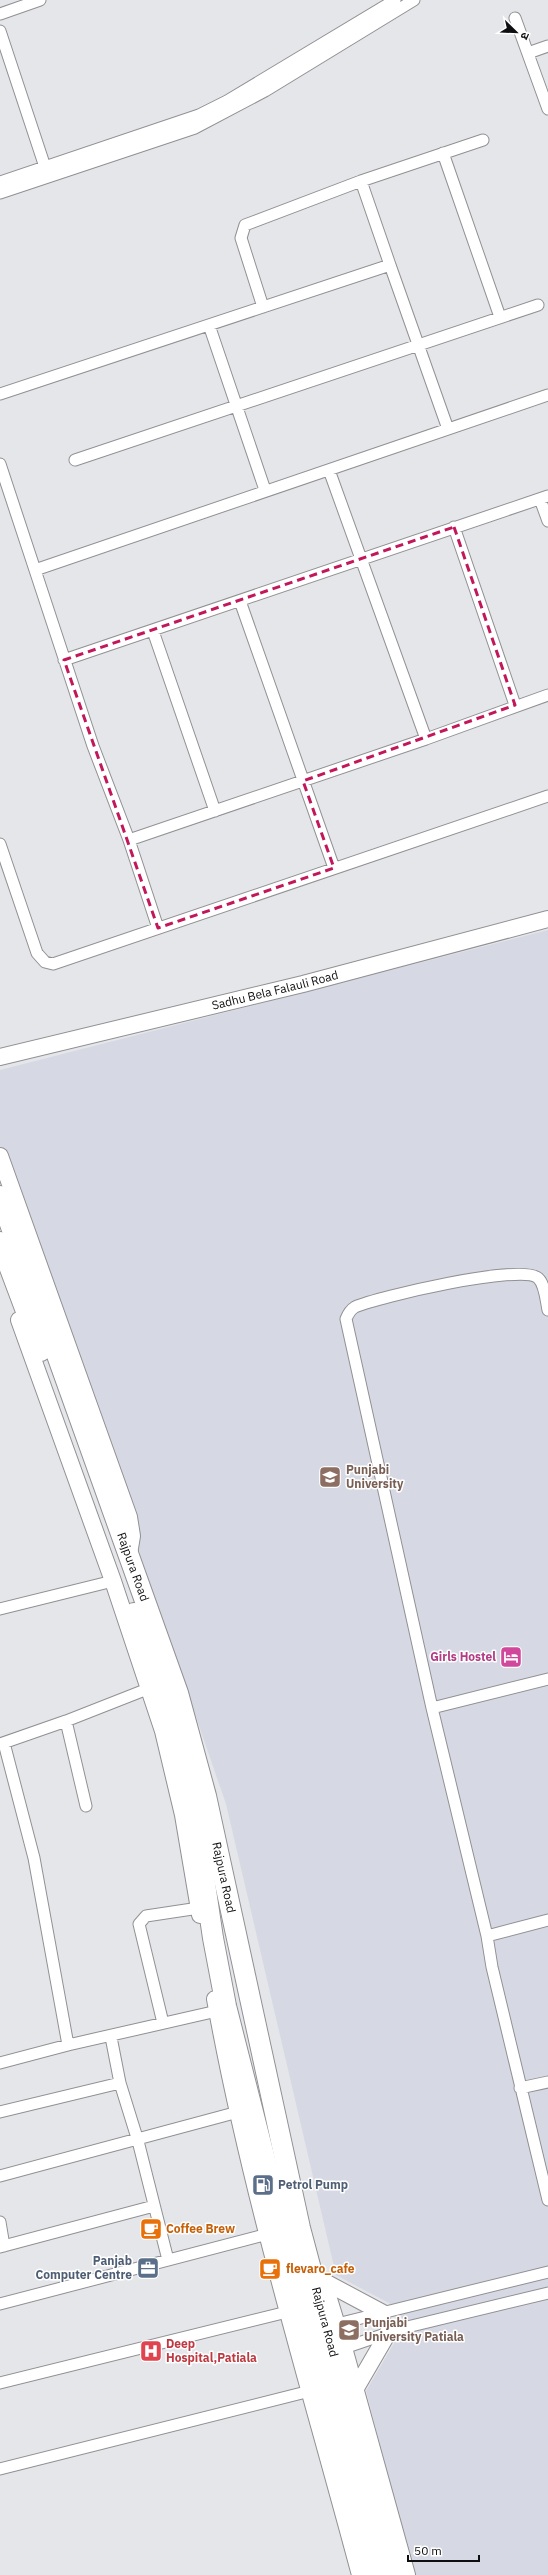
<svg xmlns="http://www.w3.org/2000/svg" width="548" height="2575" viewBox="0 0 548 2575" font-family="'IBM Plex Sans','Noto Sans Devanagari',sans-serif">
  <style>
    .built { fill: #d6d9e3 }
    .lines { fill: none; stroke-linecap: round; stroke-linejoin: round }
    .street-casing { stroke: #919194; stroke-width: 13 }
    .secondary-casing { stroke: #919194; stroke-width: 18 }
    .highway-casing { stroke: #919194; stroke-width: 22 }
    .street { stroke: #fff; stroke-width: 11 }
    .secondary { stroke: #fff; stroke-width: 16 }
    .highway { stroke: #fff; stroke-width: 20 }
    .marked { fill: none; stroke: #c2185b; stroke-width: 3; stroke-dasharray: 8 5; stroke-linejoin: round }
    .labels { text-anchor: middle; stroke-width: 3; stroke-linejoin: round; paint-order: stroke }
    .street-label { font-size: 12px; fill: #0e0e10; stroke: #fff }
    .education-label { font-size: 12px; font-weight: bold; fill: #785e54; stroke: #fff; text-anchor: start }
    .hotel-label { font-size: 12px; font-weight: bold; fill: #b23c85; stroke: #fff; text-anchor: end }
    .service-label { font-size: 12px; font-weight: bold; fill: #4e5e75; stroke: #fff; text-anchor: start }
    .food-label { font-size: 12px; font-weight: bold; fill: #c56008; stroke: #fff; text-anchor: start }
    .health-label { font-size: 12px; font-weight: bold; fill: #be3a42; stroke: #fff; text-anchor: start }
  </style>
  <rect width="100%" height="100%" fill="#e5e6e9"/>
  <path class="built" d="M548,930V2575H414L366,2391L403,2328L400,2309L336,2275L226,1804L0,1149V1070Z"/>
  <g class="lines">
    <g class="street-casing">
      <path id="street" d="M0,14L40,0
        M515,18L548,109
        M0,31L47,173
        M528,53L548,46
        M443,153L500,317
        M361,181L390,265
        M0,182L199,115L227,101L395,0
        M0,193L195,128L265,91L414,0
        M263,307L241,238L245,225L361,181L483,140
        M209,325L265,490
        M0,394L390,265L448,429
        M75,460L538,305
        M0,464L35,570L548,395
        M329,470L426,739L548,695
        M540,499L548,521
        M454,527L515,705
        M35,570L93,746L129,840L426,739
        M240,601L334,868
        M153,631L215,811
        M64,660L548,496
        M129,840L158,928
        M0,844L37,953L45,962L53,964L548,796
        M0,1609L113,1581
        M432,1708L346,1319C348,1314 350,1310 355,1307C378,1297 522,1263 538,1278C545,1284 546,1301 548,1310
        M66,1721L86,1806
        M4,1743L34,1858L68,2045
        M0,1744L66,1721L150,1688
        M548,1920L487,1936L492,1967L548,2200
        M487,1936L432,1708L548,1679
        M163,2023L139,1924L146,1916L199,1908
        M111,2037L120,2083L138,2141L168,2260
        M0,2063L68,2045L217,2011
        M520,2088L548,2082
        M0,2112L120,2083
        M0,2176L238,2112
        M0,2222L4,2246
        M0,2247L154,2206
        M0,2304L268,2234
        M383,2313L388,2333
        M333,2325L548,2272
        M341,2349L403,2328L548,2293
        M0,2383L287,2312
        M0,2469L310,2391"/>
    </g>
    <g class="secondary-casing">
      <g id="secondary">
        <path id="s1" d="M0,1057L303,984L548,919"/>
        <path d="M0,1156L129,1517L132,1536L129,1554"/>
        <path d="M19,1320L113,1581L163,1731L183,1815L200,1915"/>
        <path d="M215,1999C250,2194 309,2384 360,2575"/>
        <path d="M323,2281L383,2313"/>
        <path d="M325,2286L344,2348L407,2575"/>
        <path d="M356,2388L388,2333"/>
      </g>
    </g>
    <g class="highway-casing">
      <g id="highway">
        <path id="s2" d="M0,1196L178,1693L206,1796L300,2228L371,2495L395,2575"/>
        <path d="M0,1242L41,1351"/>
        <path d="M134,1613L166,1702L181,1753L198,1836L213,1938L226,2006L273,2191L377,2575"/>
      </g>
    </g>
    <use href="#street" class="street"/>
    <use href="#secondary" class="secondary"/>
    <use href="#highway" class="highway"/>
  </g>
  <path class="marked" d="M454,527L515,705L303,781L334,868L158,928L64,660Z"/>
  <defs>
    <g id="university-square" transform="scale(1.15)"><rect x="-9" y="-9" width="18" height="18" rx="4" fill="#8d6e63" stroke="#fff"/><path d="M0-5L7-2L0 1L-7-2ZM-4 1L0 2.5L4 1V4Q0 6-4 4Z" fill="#fff"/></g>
    <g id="hotel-square" transform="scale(1.15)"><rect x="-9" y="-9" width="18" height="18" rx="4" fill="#d1479c" stroke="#fff"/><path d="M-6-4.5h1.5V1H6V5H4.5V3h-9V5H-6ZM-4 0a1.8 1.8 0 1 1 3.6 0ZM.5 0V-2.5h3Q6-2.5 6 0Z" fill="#fff"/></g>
    <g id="fuel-square" transform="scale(1.15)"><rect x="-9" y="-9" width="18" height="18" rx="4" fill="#5c6f8a" stroke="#fff"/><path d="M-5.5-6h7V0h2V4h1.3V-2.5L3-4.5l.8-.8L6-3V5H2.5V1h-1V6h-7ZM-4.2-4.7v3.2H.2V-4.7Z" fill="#fff"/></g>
    <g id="cafe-square" transform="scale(1.15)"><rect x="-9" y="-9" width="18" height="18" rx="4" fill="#e8710a" stroke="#fff"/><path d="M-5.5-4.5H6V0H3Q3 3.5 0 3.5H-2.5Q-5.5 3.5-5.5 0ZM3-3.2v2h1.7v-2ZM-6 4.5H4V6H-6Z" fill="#fff"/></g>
    <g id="office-square" transform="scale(1.15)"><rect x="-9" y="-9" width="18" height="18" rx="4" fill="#5c6f8a" stroke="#fff"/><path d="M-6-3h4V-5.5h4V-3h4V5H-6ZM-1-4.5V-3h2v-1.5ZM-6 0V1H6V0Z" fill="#fff"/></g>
    <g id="hospital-square" transform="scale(1.15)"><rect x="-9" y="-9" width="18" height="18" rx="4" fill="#e0444e" stroke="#fff"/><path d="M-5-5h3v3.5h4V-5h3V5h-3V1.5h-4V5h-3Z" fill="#fff"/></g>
  </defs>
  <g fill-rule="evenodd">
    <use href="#university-square" x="330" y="1477"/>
    <use href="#hotel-square" x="511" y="1657"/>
    <use href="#fuel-square" x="263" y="2185"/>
    <use href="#cafe-square" x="151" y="2229"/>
    <use href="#office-square" x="148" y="2268"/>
    <use href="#cafe-square" x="270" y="2269"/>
    <use href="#university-square" x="349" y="2330"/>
    <use href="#hospital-square" x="151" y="2351"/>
  </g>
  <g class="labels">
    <g class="street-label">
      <text dy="4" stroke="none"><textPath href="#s1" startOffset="283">Sadhu Bela Falauli Road</textPath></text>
      <text dy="4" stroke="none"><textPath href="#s2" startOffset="394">Rajpura Road</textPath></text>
      <text dy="4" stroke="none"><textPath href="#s2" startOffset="718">Rajpura Road</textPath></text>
      <text dy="4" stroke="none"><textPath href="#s2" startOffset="1174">Rajpura Road</textPath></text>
    </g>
    <g class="education-label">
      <text x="346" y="1474">Punjabi<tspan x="346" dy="14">University</tspan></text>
      <text x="364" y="2327">Punjabi<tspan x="364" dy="14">University Patiala</tspan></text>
    </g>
    <g class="hotel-label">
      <text x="496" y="1661">Girls Hostel</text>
    </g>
    <g class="service-label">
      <text x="278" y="2189">Petrol Pump</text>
      <text x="132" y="2265" text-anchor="end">Panjab<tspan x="132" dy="14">Computer Centre</tspan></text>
    </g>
    <g class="food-label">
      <text x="166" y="2233">Coffee Brew</text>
      <text x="286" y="2273">flevaro_cafe</text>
    </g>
    <g class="health-label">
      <text x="166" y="2348">Deep<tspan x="166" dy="14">Hospital,Patiala</tspan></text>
    </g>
  </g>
  <g transform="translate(516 32) rotate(113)" stroke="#ffffff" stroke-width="3" paint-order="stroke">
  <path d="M0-3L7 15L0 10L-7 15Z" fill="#0e0e10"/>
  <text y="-6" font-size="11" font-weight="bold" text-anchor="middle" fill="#0e0e10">उ</text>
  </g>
  <path d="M408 2555v6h71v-6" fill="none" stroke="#0e0e10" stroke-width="2"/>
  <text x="414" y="2555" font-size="12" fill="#0e0e10" stroke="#ffffff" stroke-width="3" paint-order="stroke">50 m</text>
</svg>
